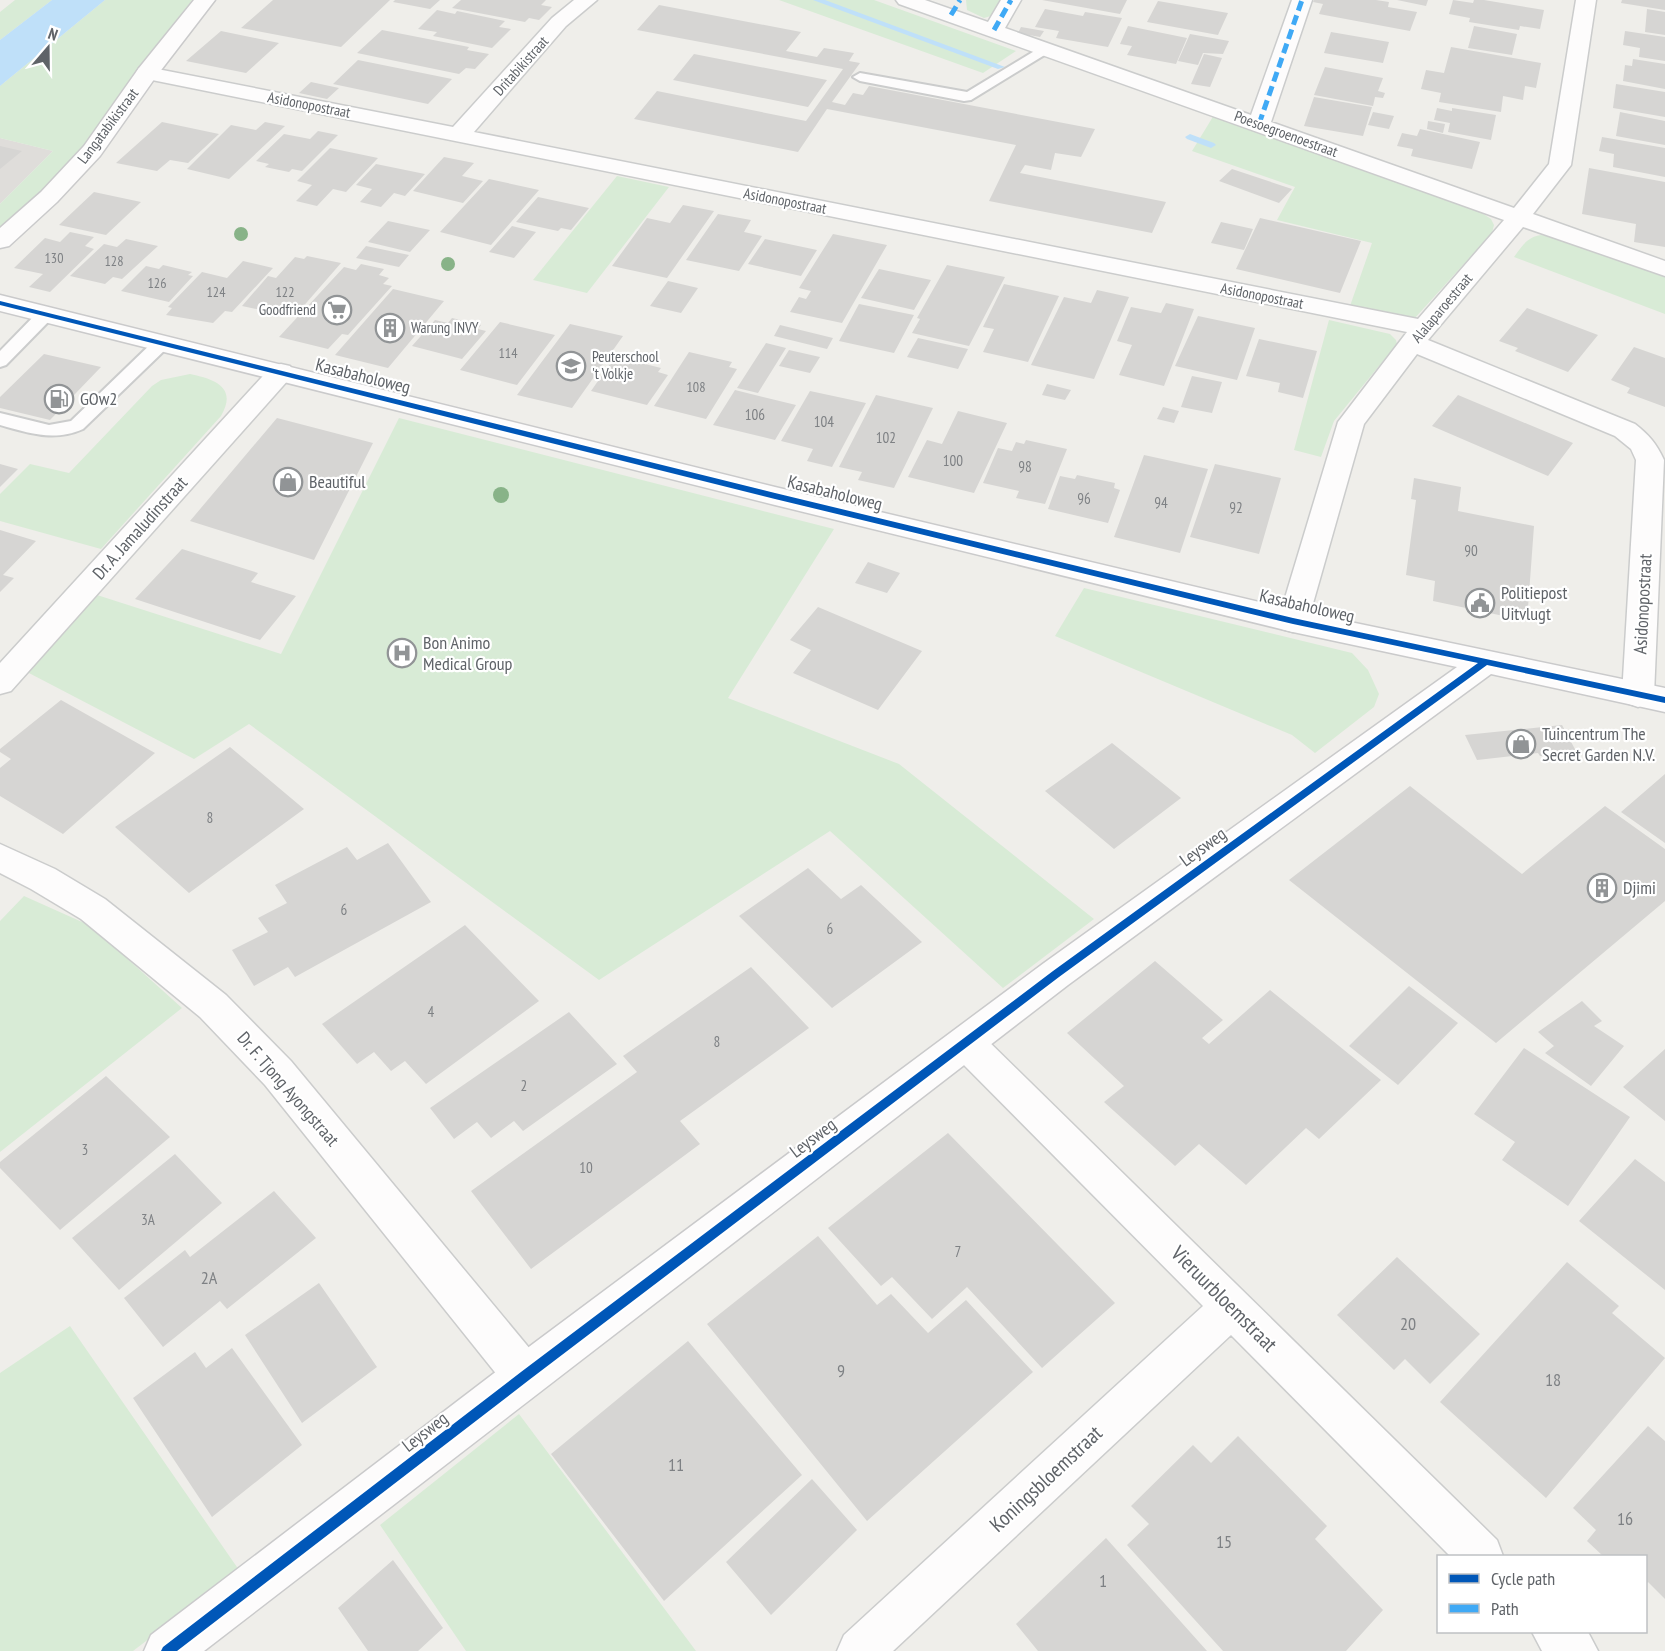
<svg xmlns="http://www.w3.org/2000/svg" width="1665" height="1651" viewBox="0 0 1665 1651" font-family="'PT Sans Narrow',sans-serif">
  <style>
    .industrial { fill: #dfddda }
    .green { fill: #d8ebd6 }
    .water { fill: #bfe0f9 }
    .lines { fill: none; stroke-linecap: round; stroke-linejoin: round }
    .stream { fill: #bfe0f9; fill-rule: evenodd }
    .building { fill: #d6d5d3 }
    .lane-casing { stroke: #cbcccc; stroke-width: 4 }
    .street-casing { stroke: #cbcccc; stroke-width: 3 }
    .secondary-casing { stroke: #cacacb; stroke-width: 3 }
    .lane { fill: #fdfcfc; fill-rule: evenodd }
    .street { fill: #fdfcfc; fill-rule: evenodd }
    .secondary { fill: #fdfcfc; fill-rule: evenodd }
    .quiet { stroke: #3fa9f5; stroke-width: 5; stroke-dasharray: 10 5; stroke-linecap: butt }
    .cycleway-casing { stroke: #fff; stroke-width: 4 }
    .cycleway { fill: #0057b8; fill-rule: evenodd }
    .tree { fill: #88b388 }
    .labels { text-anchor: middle; stroke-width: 4.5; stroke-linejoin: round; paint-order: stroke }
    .far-number-label { font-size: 14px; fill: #7e8184 }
    .far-street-label { font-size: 15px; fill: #5f6368; stroke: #fff }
    .far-poi-label { font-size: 15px; fill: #5f6368; stroke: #fff; text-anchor: start }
    .number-label { font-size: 15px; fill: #7e8184 }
    .street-label { font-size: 18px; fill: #5f6368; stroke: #fff }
    .poi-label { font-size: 18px; fill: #5f6368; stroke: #fff; text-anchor: start }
    .near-number-label { font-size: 18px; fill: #7e8184 }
    .near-street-label { font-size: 21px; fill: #5f6368; stroke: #fff }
  </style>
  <rect width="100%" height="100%" fill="#efeeea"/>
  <path class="industrial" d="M0,138L53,151L0,204Z"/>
  <path class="green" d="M15,0H52L0,40V12Z
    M105,0H192L78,156L0,232V204L53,151L0,138V86Z
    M779,0H874L1016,51L983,73Z
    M966,0H1003L994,15L984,18L967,10Z
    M1214,115L1479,211L1491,219L1494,225L1492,233L1414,319L1350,306L1372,243L1277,220L1295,187L1192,151Z
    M617,176L669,187L587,293L533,280Z
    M1541,235L1556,238L1665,277V314L1514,257C1522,246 1527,237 1541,235Z
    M1329,320L1390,334L1396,340L1397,344L1334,421L1321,457L1294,450Z
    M190,374C214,379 238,387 221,416L101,549L0,521V494L30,464L69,473L152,386L161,380Z
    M399,418L834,529L728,698L899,764L1094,919L1003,988L830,831L599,980L249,724L194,759L27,672L97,595L281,654Z
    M1084,588L1352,653L1368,670L1379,694L1374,707L1315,753L1292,735L1055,636Z
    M24,896L91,926L182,1008L0,1152V921Z
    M70,1326L239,1570L133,1651H0V1373Z
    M519,1414L696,1651H466L380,1525Z"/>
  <path class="water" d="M52,0H105L0,86V40Z"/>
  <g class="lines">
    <path class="stream" d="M813,0H825L1005,67L998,69Z
      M1190,134L1214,143L1216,145L1211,148L1187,139L1185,137Z"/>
  </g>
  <path class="building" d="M273,0H390L341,47L241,28Z
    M395,0H440L430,9L393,2Z
    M461,0H546L541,5L552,7L539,20L529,18L525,22L452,8Z
    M1042,0H1127L1120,14Z
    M1314,0H1376L1389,2L1388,7L1417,12L1410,31L1319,14L1323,4L1313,2Z
    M1397,0H1428L1426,6Z
    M1453,0L1473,3L1474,0H1484L1544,10L1540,29L1520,26L1519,30L1469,22L1470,18L1449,14Z
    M1622,0H1665V10L1621,3Z
    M1158,1L1228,13L1218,35L1147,22Z
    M659,5L801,32L786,51L817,57L824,48L854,53L849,61L860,63L832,102L845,105L853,93L863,95L869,86L1095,129L1081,157L1055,153L1051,170L1025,165L1020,173L1166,202L1152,233L989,201L1016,145L827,109L798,152L634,119L657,91L806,121L843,69L637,30Z
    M1045,9L1083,16L1085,12L1122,18L1108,47L1056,38L1059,31L1035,27Z
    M1647,9L1665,12V35L1645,32Z
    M437,10L455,14L457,11L505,21L499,27L511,29L492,48L433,36L437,32L418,29Z
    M1128,26L1187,38L1176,64L1127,55L1132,46L1120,44Z
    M1474,26L1517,34L1512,55L1468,48Z
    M1021,27L1044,31L1040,37L1018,33Z
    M382,30L469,47L467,50L489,54L475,69L466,68L459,74L357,53Z
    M221,31L279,43L246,73L186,61Z
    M1625,31L1665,37V61L1639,57L1640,48L1623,45Z
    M1331,32L1389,42L1383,63L1324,53Z
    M1190,34L1229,41L1223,54L1203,53L1198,65L1178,61Z
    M1451,47L1541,63L1536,88L1525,86L1523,100L1503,96L1501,112L1439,102L1441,93L1421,89L1426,70L1444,73Z
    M694,54L827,80L808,107L673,80Z
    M1204,54L1222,58L1210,87L1191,84Z
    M1633,59L1665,64V89L1623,81L1625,65L1632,66Z
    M358,60L452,79L428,104L333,84Z
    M1325,67L1383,78L1378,91L1385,93L1383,98L1375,97L1373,106L1314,95Z
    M311,82L339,88L327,99L299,93Z
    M1616,84L1665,92V117L1613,108Z
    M1314,97L1372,107L1363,136L1304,126Z
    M1437,108L1452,111V108L1496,115L1491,140L1448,132L1450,123L1434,120Z
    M1373,112L1394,116L1389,129L1368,125Z
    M1620,112L1665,121V145L1616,136Z
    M1428,121L1445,124L1443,133L1427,129Z
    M162,122L219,134L188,163L170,160L157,171L116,163Z
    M265,122L285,126L229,179L187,169L231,125L256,130Z
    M1420,129L1480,142L1472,169L1411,156L1413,149L1397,146L1402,133L1417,136Z
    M318,131L338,135L302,171L292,169L289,172L265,167L269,164L256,161L284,134L310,139Z
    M1602,137L1665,148V177L1613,167L1614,154L1599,151Z
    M0,146L22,151L0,169Z
    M330,148L378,158L346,192L333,189L317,206L296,201L312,185L297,181Z
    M444,157L474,163L462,176L483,181L463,203L413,191Z
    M376,164L425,174L405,196L394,193L381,207L360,202L372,189L356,185Z
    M1589,168L1665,182V247L1634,242L1636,224L1582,214Z
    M1232,169L1292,189L1279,203L1219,181Z
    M489,179L539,190L491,245L440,232Z
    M94,192L141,202L106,235L59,225Z
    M538,197L589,208L571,230L561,228L558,231L516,222Z
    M683,205L714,211L667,278L612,266L647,218L670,223Z
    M718,214L751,220L744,232L762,236L739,271L686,260Z
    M1260,218L1361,241L1340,293L1236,269Z
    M388,221L430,230L410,252L368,242Z
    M1221,222L1253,229L1244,250L1211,243Z
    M512,226L536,232L514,258L489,252Z
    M70,232L94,237L85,246L94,249L50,292L29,287L43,274L14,268L45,238L60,242Z
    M833,234L887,245L842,323L790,312L799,297L806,299L811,291L799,288Z
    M126,239L158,246L122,279L113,277L105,284L70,276L104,244L117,247Z
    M765,239L817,250L801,276L748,264Z
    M366,246L409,255L399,267L356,258Z
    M307,256L341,263L294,317L242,306L268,276L276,278L295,257L304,259Z
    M243,261L273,268L232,312L225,311L213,323L166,315L172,308L168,307L202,272L227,278Z
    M361,264L384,269L379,275L389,278L383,284L392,286L348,335L342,334L328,349L279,337L344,267L356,270Z
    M163,265L192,272L188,275L193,276L169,302L121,291L146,266L159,269Z
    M947,265L1005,277L969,346L912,333L920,319L917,318Z
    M879,269L931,280L914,310L861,298Z
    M668,281L698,288L681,313L650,306Z
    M1004,284L1059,296L1028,362L983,352L994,329L983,327Z
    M393,289L444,301L388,368L335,355Z
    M1097,290L1129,297L1094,379L1031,365L1064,297L1091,303Z
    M1166,303L1194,309L1164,386L1119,375L1132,345L1117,341L1131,307L1161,313Z
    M859,304L914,315L894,353L839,341Z
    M1527,308L1598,335L1568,372L1515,351L1518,348L1499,341Z
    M1198,316L1255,328L1237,380L1175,366Z
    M452,318L481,325L478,329L486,331L462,359L412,346L435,320L448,323Z
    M500,322L555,335L517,385L460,370Z
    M570,324L623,336L572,408L517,395Z
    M780,325L833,338L827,349L774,336Z
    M918,338L968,349L958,369L907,357Z
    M1259,339L1317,351L1303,398L1278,392L1280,383L1246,376Z
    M766,343L786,348L758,393L737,388Z
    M1634,347L1665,358V407L1627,393L1630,388L1611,380Z
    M789,350L820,357L810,373L779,366Z
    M689,352L732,362L729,367L737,369L706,419L654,406Z
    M44,354L101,367L50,420L0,408V397Z
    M629,360L661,368L658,372L668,375L647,405L591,391L612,361L627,364Z
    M1192,376L1222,382L1212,413L1181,407Z
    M1047,384L1071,390L1065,400L1042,395Z
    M735,390L796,405L775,440L713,425Z
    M810,391L866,403L832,467L807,461L813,449L781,441Z
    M876,395L933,408L894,488L858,480L862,472L839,467Z
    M1458,395L1573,443L1548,476L1432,426Z
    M1163,407L1179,411L1174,423L1157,419Z
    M958,411L1007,423L974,493L908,477L927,440L942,444Z
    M277,418L373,443L314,560L190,521Z
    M1026,440L1067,449L1045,504L1016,498L1019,491L983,483L998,448L1012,451L1016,442L1024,444Z
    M1144,455L1208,469L1180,553L1114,537Z
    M0,464L18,469L0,487Z
    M1215,464L1281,478L1259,554L1190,537Z
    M1077,475L1115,483L1114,488L1120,490L1108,523L1048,509L1060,476L1075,479Z
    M1414,478L1461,487L1458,511L1534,526L1527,621L1433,601L1435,581L1406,575L1416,500L1411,499Z
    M0,530L36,541L3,575L14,578L0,592Z
    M182,549L258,573L251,582L296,596L260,640L135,599Z
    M868,562L900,573L887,593L855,583Z
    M818,607L922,651L878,710L793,673L811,650L790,640Z
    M61,700L155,753L63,834L0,796V768L11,759L0,752V749Z
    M1562,725L1577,753L1540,756L1538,753L1477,760L1465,735Z
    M1112,743L1181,798L1114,849L1045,791Z
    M230,747L304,809L189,893L115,827Z
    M1665,774V843L1621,812Z
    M1410,786L1522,874L1605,806L1665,849V901L1496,1043L1289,880Z
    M388,843L431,902L295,977L288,967L254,986L232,950L268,932L258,918L287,903L275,885L347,847L357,860Z
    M808,868L841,899L861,885L922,942L832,1008L739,916Z
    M465,925L539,1001L426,1084L405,1061L391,1071L374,1052L357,1064L322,1024Z
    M1155,961L1223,1020L1202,1038L1209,1044L1270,990L1381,1080L1319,1139L1306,1128L1246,1185L1199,1144L1175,1166L1104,1102L1124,1086L1067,1033Z
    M751,967L809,1028L680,1121L700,1144L531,1269L471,1191L637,1072L623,1056Z
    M1409,986L1458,1023L1398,1085L1349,1046Z
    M1582,1001L1602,1021L1594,1026L1624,1046L1591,1086L1545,1053L1554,1046L1538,1032Z
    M569,1012L617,1064L523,1131L514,1121L491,1138L477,1122L454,1139L430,1108Z
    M1524,1048L1630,1117L1568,1206L1502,1160L1515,1142L1474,1114Z
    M1665,1049V1121L1623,1087Z
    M106,1076L170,1137L60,1230L0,1168V1162Z
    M948,1133L1115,1303L1042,1368L967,1287L932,1319L892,1277L881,1286L828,1228Z
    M175,1154L222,1203L119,1290L72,1238Z
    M1635,1159L1665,1182V1290L1579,1221Z
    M274,1191L316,1238L227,1309L220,1301L163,1347L124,1298L185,1250L190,1257Z
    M818,1236L877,1305L891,1294L928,1333L966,1300L1033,1372L867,1521L707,1324Z
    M1397,1257L1480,1334L1430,1384L1405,1359L1394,1370L1337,1315Z
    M1567,1262L1619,1306L1612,1313L1665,1358L1546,1498L1440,1402Z
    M319,1283L377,1367L302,1423L245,1335Z
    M688,1341L802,1475L664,1601L551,1454Z
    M232,1348L302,1445L212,1517L133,1398L195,1352L206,1368Z
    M1648,1426L1665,1441V1599L1648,1582L1646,1584V1556H1603L1587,1541L1596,1530L1573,1508Z
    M1238,1436L1327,1526L1315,1539L1383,1610L1346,1651H1223L1127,1545L1149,1524L1131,1506L1193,1445L1211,1463Z
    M812,1479L857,1530L771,1615L726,1562Z
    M1106,1538L1207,1651H1038L1016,1624Z
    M393,1560L443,1628L418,1651H368L338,1608Z"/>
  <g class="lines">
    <g class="lane-casing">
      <path id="lane" d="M1046,44L1053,48L1051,51L971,100L964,101L860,81L853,77L860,73L967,92Z
        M46,309L52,310L55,314L52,318L6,365L0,367V351L40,310Z
        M162,338L168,339L171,343L168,347L83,429C54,442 29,433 0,425V413L49,425L71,421L156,339Z"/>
    </g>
    <g class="street-casing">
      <path id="street" d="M574,0H597L566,26L474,132L1418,319L1504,220L899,4L896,0H925L988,22L1001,0H1021L1005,28L1251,115L1292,0H1312L1271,122L1514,208L1549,164L1576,0H1596L1571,165L1533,214L1665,261V276L1523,227L1428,340L1635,424C1649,435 1656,443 1664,460L1654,695L1649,703L1638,707L1627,703L1622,695L1636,460L1631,449L1615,436L1417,354L1364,424L1308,621L1304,629L1293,632L1282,629L1278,621L1338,422L1407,332L147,79L139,78L136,73L139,68L147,67L453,127L552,18Z
        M281,364L290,366L294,372L290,378L11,691L0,694V663L272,366Z
        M0,844L55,869L105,899L226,995L291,1061L540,1361L546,1376L540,1391L525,1397L510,1391L265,1085L200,1017L81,919L31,889L0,873Z
        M966,1027L979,1032L1497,1540L1503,1556H1450L1231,1335L893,1651H837L844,1635L1203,1306L953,1054L948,1043L953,1032Z
        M1532,1632H1588L1598,1651H1542Z"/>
    </g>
    <g class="secondary-casing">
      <path id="secondary" d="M194,0H215L155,78L100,156L57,202L9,246L0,248V228L41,192L84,146L139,68Z
        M0,295L775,487L1293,610L1665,688V712L1491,674L1068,985L204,1651H144L151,1635L510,1361L1044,963L1457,667L1293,632L775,505L0,311Z"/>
    </g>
    <use href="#lane" class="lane"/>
    <use href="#street" class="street"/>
    <use href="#secondary" class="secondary"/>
    <path class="quiet" d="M951,15L960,0
      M994,30L1011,0
      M1259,124L1302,0"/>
    <g class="cycleway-casing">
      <path id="cycleway" d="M0,301L775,493L1293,618L1665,697V703L1487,665L1059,977L529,1380L177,1651H161L163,1647L521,1372L1053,971L1478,663L1293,624L775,499L0,305Z"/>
    </g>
    <use href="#cycleway" class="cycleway"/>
  </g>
  <g class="tree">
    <circle cx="241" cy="234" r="7"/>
    <circle cx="448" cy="264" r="7"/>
    <circle cx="501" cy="495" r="8"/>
  </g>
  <defs>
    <g id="supermarket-ring" transform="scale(1.5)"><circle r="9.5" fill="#fff" stroke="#919496" stroke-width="1.5"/><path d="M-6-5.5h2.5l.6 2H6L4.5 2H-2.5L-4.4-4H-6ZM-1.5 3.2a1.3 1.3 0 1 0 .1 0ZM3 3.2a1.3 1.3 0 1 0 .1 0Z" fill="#919496"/></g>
    <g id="building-ring" transform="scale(1.5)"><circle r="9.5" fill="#fff" stroke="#919496" stroke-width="1.5"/><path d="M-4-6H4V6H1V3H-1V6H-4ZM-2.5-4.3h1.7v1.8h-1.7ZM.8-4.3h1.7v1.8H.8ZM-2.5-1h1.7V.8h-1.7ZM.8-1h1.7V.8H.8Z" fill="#919496"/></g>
    <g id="school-ring" transform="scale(1.5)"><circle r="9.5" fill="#fff" stroke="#919496" stroke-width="1.5"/><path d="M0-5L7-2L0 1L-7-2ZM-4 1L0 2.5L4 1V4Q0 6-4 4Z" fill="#919496"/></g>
    <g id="fuel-ring" transform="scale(1.5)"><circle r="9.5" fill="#fff" stroke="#919496" stroke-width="1.5"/><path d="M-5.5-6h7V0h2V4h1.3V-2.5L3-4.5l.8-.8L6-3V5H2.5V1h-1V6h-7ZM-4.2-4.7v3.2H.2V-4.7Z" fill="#919496"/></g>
    <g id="shop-ring" transform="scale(1.5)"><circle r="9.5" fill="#fff" stroke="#919496" stroke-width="1.5"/><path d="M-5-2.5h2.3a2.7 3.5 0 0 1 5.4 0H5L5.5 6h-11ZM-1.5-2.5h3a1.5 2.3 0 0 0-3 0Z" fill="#919496"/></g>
    <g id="civic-ring" transform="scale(1.5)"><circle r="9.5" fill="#fff" stroke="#919496" stroke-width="1.5"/><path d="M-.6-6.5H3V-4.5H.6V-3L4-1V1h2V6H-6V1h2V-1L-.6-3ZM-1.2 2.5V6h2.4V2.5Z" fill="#919496"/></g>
    <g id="hospital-ring" transform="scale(1.5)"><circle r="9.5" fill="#fff" stroke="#919496" stroke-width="1.5"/><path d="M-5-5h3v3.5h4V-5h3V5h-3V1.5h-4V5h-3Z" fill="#919496"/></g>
  </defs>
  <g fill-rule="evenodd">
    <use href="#supermarket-ring" x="337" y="310"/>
    <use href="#building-ring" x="390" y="328"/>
    <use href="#school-ring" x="571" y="366"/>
    <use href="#fuel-ring" x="59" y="399"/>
    <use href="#shop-ring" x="288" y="482"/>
    <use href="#civic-ring" x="1480" y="603"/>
    <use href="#hospital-ring" x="402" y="653"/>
    <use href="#shop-ring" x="1521" y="744"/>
    <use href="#building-ring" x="1602" y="888"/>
  </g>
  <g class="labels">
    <g class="far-number-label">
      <text x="54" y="263">130</text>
      <text x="114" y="266">128</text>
      <text x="157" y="288">126</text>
      <text x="216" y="297">124</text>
      <text x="285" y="297">122</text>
      <text x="508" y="358">114</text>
      <text x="696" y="392">108</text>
    </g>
    <g class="far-street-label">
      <text transform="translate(521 66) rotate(-48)" y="5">Dritabikistraat</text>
      <text transform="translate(309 105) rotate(11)" y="5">Asidonopostraat</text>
      <text transform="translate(108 126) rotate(-53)" y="5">Langatabikistraat</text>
      <text transform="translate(1286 134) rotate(20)" y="5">Poesoegroenoestraat</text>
      <text transform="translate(785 201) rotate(11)" y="5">Asidonopostraat</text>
      <text transform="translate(1262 296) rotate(11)" y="5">Asidonopostraat</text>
      <text transform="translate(1442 308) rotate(-50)" y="5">Alalaparoestraat</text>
    </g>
    <g class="far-poi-label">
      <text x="316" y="315" text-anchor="end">Goodfriend</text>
      <text x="411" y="333">Warung INVY</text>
      <text x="592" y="362">Peuterschool<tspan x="592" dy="17">'t Volkje</tspan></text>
    </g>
    <g class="number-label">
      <text x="755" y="420">106</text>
      <text x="824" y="427">104</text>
      <text x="886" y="443">102</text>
      <text x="953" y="466">100</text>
      <text x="1025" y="472">98</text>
      <text x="1084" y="504">96</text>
      <text x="1161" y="508">94</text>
      <text x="1236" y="513">92</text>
      <text x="1471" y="556">90</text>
      <text x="210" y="823">8</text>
      <text x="344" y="915">6</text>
      <text x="830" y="934">6</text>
      <text x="431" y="1017">4</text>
      <text x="717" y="1047">8</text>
      <text x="524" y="1091">2</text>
      <text x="85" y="1155">3</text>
      <text x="586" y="1173">10</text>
      <text x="148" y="1225">3A</text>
      <text x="958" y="1257">7</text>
    </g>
    <g class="street-label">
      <text transform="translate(363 376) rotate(14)" y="6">Kasabaholoweg</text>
      <text transform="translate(835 493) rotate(14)" y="6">Kasabaholoweg</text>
      <text transform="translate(140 528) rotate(-48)" y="6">Dr. A. Jamaludinstraat</text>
      <text transform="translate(1643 604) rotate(-87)" y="6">Asidonopostraat</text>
      <text transform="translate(1307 606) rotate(13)" y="6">Kasabaholoweg</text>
      <text transform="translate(1203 847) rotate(-36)" y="6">Leysweg</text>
      <text transform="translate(288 1089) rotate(49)" y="6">Dr. F. Tjong Ayongstraat</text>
      <text transform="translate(813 1138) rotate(-37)" y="6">Leysweg</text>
      <text transform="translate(425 1432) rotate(-38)" y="6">Leysweg</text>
    </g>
    <g class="poi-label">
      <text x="80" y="405">GOw2</text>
      <text x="309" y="488">Beautiful</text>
      <text x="1501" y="599">Politiepost<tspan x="1501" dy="21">Uitvlugt</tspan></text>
      <text x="423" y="649">Bon Animo<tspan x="423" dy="21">Medical Group</tspan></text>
      <text x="1542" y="740">Tuincentrum The<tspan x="1542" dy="21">Secret Garden N.V.</tspan></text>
      <text x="1623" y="894">Djimi</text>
    </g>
    <g class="near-number-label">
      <text x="209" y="1284">2A</text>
      <text x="1408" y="1330">20</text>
      <text x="841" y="1377">9</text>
      <text x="1553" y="1386">18</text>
      <text x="676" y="1471">11</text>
      <text x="1625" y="1525">16</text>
      <text x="1224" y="1548">15</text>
      <text x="1103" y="1587">1</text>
    </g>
    <g class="near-street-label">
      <text transform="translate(1224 1299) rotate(45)" y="7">Vieruurbloemstraat</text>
      <text transform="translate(1046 1479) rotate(-43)" y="7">Koningsbloemstraat</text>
    </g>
  </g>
  <rect x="1437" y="1555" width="210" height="78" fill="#ffffff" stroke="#bfc1c3" stroke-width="1.5"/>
  <rect x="1449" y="1574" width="30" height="9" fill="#0057b8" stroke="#bfc1c3" stroke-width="1.5"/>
  <text x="1491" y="1585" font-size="18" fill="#5f6368">Cycle path</text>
  <rect x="1449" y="1604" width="30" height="9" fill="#3fa9f5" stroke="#bfc1c3" stroke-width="1.5"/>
  <text x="1491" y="1615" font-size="18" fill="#5f6368">Path</text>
  <g transform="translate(48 48) rotate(20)" stroke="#ffffff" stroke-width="4.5" paint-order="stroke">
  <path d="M0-4.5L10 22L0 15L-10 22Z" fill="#5f6368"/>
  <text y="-9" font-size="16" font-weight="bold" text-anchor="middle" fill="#5f6368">N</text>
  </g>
</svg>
